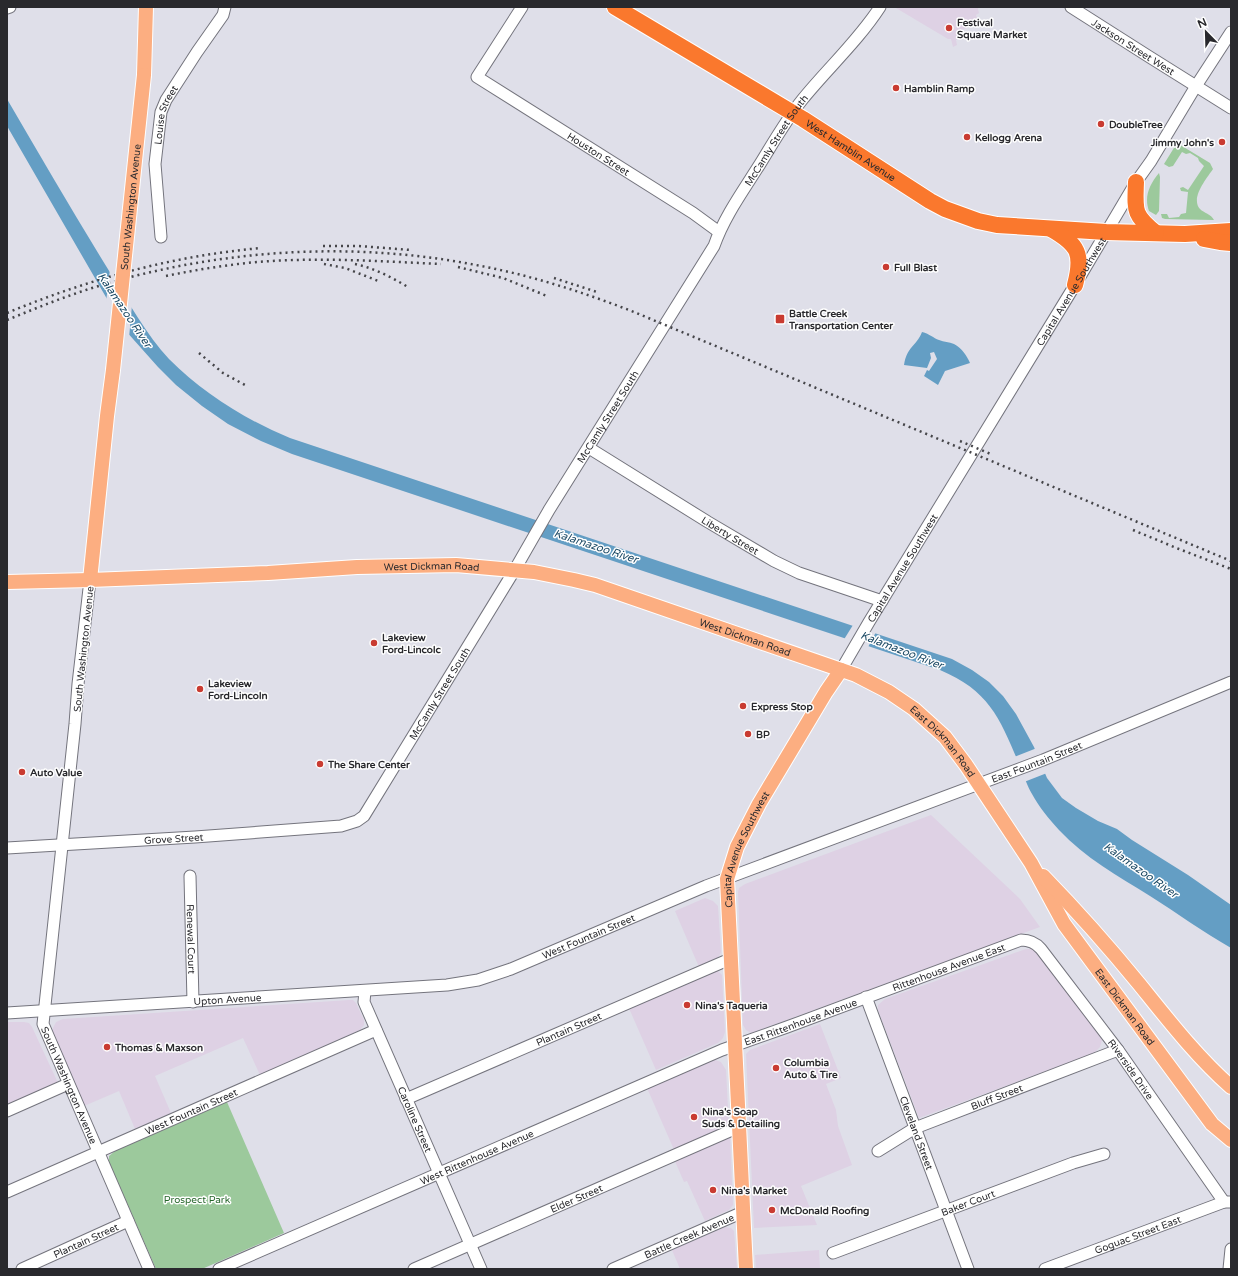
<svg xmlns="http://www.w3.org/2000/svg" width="1238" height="1276" viewBox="0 0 1238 1276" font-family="'Varela Round',sans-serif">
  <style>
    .commercial { fill: #ded1e4 }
    .green { fill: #9cc99c }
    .water { fill: #649ec4 }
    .pier { fill: #dfdfe9 }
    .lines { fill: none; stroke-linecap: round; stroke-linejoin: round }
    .minor-casing { stroke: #74747d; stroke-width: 13 }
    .major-casing { stroke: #fff; stroke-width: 16 }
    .highway-casing { stroke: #fff; stroke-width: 18 }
    .minor { stroke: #fff; stroke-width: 11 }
    .major { stroke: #fcae81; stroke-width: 14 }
    .highway { stroke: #fa782d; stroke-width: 16 }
    .rail { stroke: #454549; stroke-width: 2.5; stroke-dasharray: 2 4; stroke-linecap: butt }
    .major-bridge-casing { stroke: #fff; stroke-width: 16; stroke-linecap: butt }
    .major-bridge { stroke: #fcae81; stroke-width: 14 }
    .poi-dot { fill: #c93b31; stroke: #fff; stroke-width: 1.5 }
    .labels { text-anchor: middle; stroke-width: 3; stroke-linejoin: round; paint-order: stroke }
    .poi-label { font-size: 10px; font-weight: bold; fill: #29292d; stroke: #fff; text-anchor: start }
    .street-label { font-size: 10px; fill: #29292d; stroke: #fff }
    .park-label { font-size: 10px; fill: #26662b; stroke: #fff }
    .water-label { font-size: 11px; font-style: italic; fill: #1b4964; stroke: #fff }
  </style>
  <rect width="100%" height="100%" fill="#dfdfe9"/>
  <path class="commercial" d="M897,7H979L978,9L979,13L976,15L977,18L975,24L972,26L962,30L964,38L956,40L957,45L953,47L951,39H948L896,8Z
    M931,815L1020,899L1040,927L754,1032L751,1033L746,1030L743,1025L738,892L739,888L745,884Z
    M705,898L713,901L718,906L721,952L718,958L699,967L675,911Z
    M1026,949H1030L1035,950L1098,1033L1102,1040L1100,1047L1095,1052L1092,1054L919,1118L878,1010V1005L885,999Z
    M717,970L722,975L725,1032L723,1038L718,1043L656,1070L628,1006Z
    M349,1000H353L356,1003L364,1020V1025L360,1030L260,1075L243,1038L155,1076L171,1113L135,1129L119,1091L84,1106L52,1033L53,1028L56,1022L63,1019Z
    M7,1022H24L29,1023L32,1027L58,1083L7,1107Z
    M820,1024L841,1078L826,1084L836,1110L838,1126L852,1165L801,1186L817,1225L754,1228L746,1054L750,1050Z
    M715,1060L721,1062L726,1070L729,1129L675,1152L647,1088L708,1061Z
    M730,1135L733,1205L729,1210L705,1221L687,1181L684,1182L674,1159Z
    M725,1227L731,1228L734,1231L737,1269H680L672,1250Z
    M819,1250L820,1269H756L755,1255Z"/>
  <path class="green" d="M1177,143L1210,163L1213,169C1207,178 1190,198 1200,209C1204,213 1211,214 1214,220L1165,219L1162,218L1161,214H1167L1169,218L1179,217L1181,214L1186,213L1188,192L1181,191L1180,188L1183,187L1188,190L1204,166L1199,161L1198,158L1190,153L1186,154L1182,152L1173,166L1169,167L1164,164Z
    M1159,173L1160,177L1159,211L1156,215L1149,211C1144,197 1149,185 1159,173Z
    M227,1102L284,1233L202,1269H156L109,1162V1156L115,1151Z"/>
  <path class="water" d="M7,99C41,157 75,216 111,274C128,301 147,336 169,359C203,393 246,420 290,438L952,659L972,670L989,682L1003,696L1016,714L1034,747L1047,778L1062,798L1076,808L1098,821L1117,829L1132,840L1188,875L1231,905V948C1203,932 1177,913 1150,896C1118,876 1085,858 1059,830C1049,819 1039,807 1032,794C1027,786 1024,775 1020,766C1000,719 990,691 940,670L292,454L261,441L228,424L202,406L176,385L158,367L125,330L7,126Z
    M922,332C930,334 933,338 939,340C944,342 949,342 954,344C962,348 967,356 970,363L945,371L938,385L924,376L927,370L929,371L937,359L934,352L930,353L931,358L927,368L904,365C907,346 916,347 922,332Z"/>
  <path class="pier" d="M110,269L132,305L129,338L123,331L106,302Z
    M853,625L876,632L867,649L843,641Z
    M1037,748L1047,773L1024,782L1014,757Z"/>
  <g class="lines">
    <g class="minor-casing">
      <g id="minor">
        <path id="s1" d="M522,7L477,77L693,213L719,232"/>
        <path id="s2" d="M1071,7L1148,56L1231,108"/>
        <path d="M7,8L10,7"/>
        <path id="s3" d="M161,237L155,164L161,112L166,100L197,52L223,15L225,7"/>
        <path id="s4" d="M589,448L708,522L774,561L799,573L882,601"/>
        <path id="s5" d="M90,580L78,684L75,724L43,1024L149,1269"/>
        <path id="s6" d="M841,670L869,622L1075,285L1136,182L1151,161L1196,86L1231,32"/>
        <path id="s7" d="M7,848L195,837L341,826L357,821L364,816L514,571L549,510L714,246C724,217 743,191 760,164C773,143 786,120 802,100C827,69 858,41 880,7"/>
        <path id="s8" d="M190,876L193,1002"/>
        <path id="s9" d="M365,991L364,1002L481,1269"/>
        <path id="s10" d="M866,997L968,1269"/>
        <path id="s11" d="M7,1013L447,985L478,980L511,969L706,886L1043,760L1231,682"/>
        <path id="s12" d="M406,1099L730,959"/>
        <path d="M7,1111L68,1084"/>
        <path id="s13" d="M878,1151L915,1128L1118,1050"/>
        <path id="s14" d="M7,1192L376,1030"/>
        <path id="s15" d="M833,1253L1073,1163L1104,1154"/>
        <path id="s16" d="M22,1269L128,1221"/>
        <path id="s17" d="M219,1269L722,1050L787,1027L1021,940C1030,940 1036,943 1041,949L1118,1050L1224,1202"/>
        <path id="s18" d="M414,1269L739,1127"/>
        <path id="s19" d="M613,1269L743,1212"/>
        <path id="s20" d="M1045,1269L1224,1202H1230"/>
        <path d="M1229,1269L1231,1249"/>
      </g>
    </g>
    <g class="major-casing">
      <g id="major">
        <path d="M144,75L146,7"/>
        <path d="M90,580L107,416L113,370"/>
        <path id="s21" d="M7,582L90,580L268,573L357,567L456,565L534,572L574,580L595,585L856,675L889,692L914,709L945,737L966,765L1031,863L1064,924L1212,1124L1231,1140"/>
        <path d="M1043,876C1077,911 1109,947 1140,985C1169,1021 1197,1057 1231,1087"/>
        <path id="s22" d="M746,1269L727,879L737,847L759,804L826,692L841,670"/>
      </g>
    </g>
    <g class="highway-casing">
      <g id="highway">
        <path id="s23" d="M615,7L803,119L930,201L945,209L978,221L997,225L1106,232L1185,234L1231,231"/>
        <path d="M1136,182C1135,210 1133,215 1156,233"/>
        <path d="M1051,229C1079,245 1083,254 1075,285"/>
        <path d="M1204,239L1220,242L1231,243"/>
      </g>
    </g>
    <use href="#minor" class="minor"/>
    <use href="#major" class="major"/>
    <use href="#highway" class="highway"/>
    <path class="rail" d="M323,246H359L411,250
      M324,264L345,268L381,282
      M355,264C374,268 391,277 408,287
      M458,267L503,278L547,296
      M166,276C190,271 214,267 238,264C305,256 374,261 441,264
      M554,278L597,292
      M7,313C89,279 172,256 261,248
      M7,320C34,309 61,298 89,289C212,250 348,240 476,265C530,275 583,292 634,312L1231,561
      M199,353L223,373L245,385
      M960,441L993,455
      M1133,530L1179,549L1231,569"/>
    <g class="major-bridge-casing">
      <g id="major-bridge">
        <path id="s24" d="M113,370L144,75"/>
      </g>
    </g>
    <use href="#major-bridge" class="major-bridge"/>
  </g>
  <g class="poi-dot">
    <circle cx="949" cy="28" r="4"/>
    <circle cx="896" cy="88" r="4"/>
    <circle cx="1101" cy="124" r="4"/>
    <circle cx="967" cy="137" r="4"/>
    <circle cx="1222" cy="142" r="4"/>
    <circle cx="886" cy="267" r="4"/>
    <rect x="775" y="314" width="10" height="10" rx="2"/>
    <circle cx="374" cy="643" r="4"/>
    <circle cx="200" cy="689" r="4"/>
    <circle cx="743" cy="706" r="4"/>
    <circle cx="748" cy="734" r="4"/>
    <circle cx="320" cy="764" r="4"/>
    <circle cx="22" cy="772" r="4"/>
    <circle cx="687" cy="1005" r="4"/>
    <circle cx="107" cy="1047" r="4"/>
    <circle cx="776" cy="1068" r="4"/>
    <circle cx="694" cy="1117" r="4"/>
    <circle cx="713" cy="1190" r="4"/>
    <circle cx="772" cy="1210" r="4"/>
  </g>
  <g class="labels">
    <g class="poi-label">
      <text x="957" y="26">Festival<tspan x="957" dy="12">Square Market</tspan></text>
      <text x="904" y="92">Hamblin Ramp</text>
      <text x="1109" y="128">DoubleTree</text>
      <text x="975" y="141">Kellogg Arena</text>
      <text x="1214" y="146" text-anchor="end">Jimmy John's</text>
      <text x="894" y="271">Full Blast</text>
      <text x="789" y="317">Battle Creek<tspan x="789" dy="12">Transportation Center</tspan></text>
      <text x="382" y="641">Lakeview<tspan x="382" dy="12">Ford-Lincolc</tspan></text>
      <text x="208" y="687">Lakeview<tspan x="208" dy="12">Ford-Lincoln</tspan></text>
      <text x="751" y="710">Express Stop</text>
      <text x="756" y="738">BP</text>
      <text x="328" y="768">The Share Center</text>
      <text x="30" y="776">Auto Value</text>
      <text x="695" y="1009">Nina's Taqueria</text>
      <text x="115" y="1051">Thomas &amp; Maxson</text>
      <text x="784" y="1066">Columbia<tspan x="784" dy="12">Auto &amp; Tire</tspan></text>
      <text x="702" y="1115">Nina's Soap<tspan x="702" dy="12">Suds &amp; Detailing</tspan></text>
      <text x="721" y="1194">Nina's Market</text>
      <text x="780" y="1214">McDonald Roofing</text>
    </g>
    <g class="street-label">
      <text dy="4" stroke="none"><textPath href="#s2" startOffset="74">Jackson Street West</textPath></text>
      <text dy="4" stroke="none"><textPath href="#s3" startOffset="124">Louise Street</textPath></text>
      <text dy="4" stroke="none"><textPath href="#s7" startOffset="1152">McCamly Street South</textPath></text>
      <text dy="4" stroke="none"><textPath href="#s23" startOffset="276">West Hamblin Avenue</textPath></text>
      <text dy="4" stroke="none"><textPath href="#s1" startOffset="227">Houston Street</textPath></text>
      <text dy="4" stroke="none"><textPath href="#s24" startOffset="164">South Washington Avenue</textPath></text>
      <text dy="4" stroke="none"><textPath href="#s6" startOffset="443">Capital Avenue Southwest</textPath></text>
      <text dy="4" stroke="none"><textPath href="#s7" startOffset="828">McCamly Street South</textPath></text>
      <text dy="4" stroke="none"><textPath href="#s4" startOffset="166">Liberty Street</textPath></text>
      <text dy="4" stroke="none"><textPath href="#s21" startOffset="425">West Dickman Road</textPath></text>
      <text dy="4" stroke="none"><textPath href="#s6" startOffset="119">Capital Avenue Southwest</textPath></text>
      <text dy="4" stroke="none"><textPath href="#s21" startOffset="749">West Dickman Road</textPath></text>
      <text transform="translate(83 649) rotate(-84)" y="4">South Washington Avenue</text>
      <text dy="4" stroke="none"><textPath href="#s7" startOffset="504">McCamly Street South</textPath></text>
      <text dy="4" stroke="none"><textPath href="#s21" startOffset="977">East Dickman Road</textPath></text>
      <text dy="4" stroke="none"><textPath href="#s11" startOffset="1072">East Fountain Street</textPath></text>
      <text dy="4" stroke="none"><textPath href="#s7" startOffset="167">Grove Street</textPath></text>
      <text dy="4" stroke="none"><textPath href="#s22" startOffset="424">Capital Avenue Southwest</textPath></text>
      <text dy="4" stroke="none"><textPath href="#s11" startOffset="591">West Fountain Street</textPath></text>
      <text dy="4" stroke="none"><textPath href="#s8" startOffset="63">Renewal Court</textPath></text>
      <text dy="4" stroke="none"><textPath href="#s17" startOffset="790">Rittenhouse Avenue East</textPath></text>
      <text dy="4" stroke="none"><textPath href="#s11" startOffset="221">Upton Avenue</textPath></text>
      <text dy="4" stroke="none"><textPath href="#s21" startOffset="1300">East Dickman Road</textPath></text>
      <text dy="4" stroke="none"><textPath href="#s17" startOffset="632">East Rittenhouse Avenue</textPath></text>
      <text dy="4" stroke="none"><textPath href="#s12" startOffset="177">Plantain Street</textPath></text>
      <text dy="4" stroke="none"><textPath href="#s17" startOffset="1040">Riverside Drive</textPath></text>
      <text dy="4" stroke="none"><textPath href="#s5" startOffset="513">South Washington Avenue</textPath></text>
      <text dy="4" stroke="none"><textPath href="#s13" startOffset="131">Bluff Street</textPath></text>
      <text dy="4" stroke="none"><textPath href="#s14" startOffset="201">West Fountain Street</textPath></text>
      <text dy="4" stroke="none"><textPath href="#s9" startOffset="139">Caroline Street</textPath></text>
      <text dy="4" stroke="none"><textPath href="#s10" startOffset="145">Cleveland Street</textPath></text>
      <text dy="4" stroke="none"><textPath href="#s17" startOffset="281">West Rittenhouse Avenue</textPath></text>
      <text dy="4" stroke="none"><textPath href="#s18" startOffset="177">Elder Street</textPath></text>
      <text dy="4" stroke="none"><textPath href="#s15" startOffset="144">Baker Court</textPath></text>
      <text dy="4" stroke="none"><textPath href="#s20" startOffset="99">Goguac Street East</textPath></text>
      <text dy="4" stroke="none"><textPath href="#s19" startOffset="83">Battle Creek Avenue</textPath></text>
      <text dy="4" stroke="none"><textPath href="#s16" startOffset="70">Plantain Street</textPath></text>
    </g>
    <g class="park-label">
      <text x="197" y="1203">Prospect Park</text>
    </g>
    <g class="water-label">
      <text transform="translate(125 310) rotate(56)" y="4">Kalamazoo River</text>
      <text transform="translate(596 546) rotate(18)" y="4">Kalamazoo River</text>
      <text transform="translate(902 650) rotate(21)" y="4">Kalamazoo River</text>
      <text transform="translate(1141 870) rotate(35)" y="4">Kalamazoo River</text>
    </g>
  </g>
  <rect width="1238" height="1276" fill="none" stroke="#29292d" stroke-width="16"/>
  <g transform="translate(1206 32) rotate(337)" stroke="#ffffff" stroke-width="3" paint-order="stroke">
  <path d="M0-3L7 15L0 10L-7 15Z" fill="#29292d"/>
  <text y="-6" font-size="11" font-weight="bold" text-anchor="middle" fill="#29292d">N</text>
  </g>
</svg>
